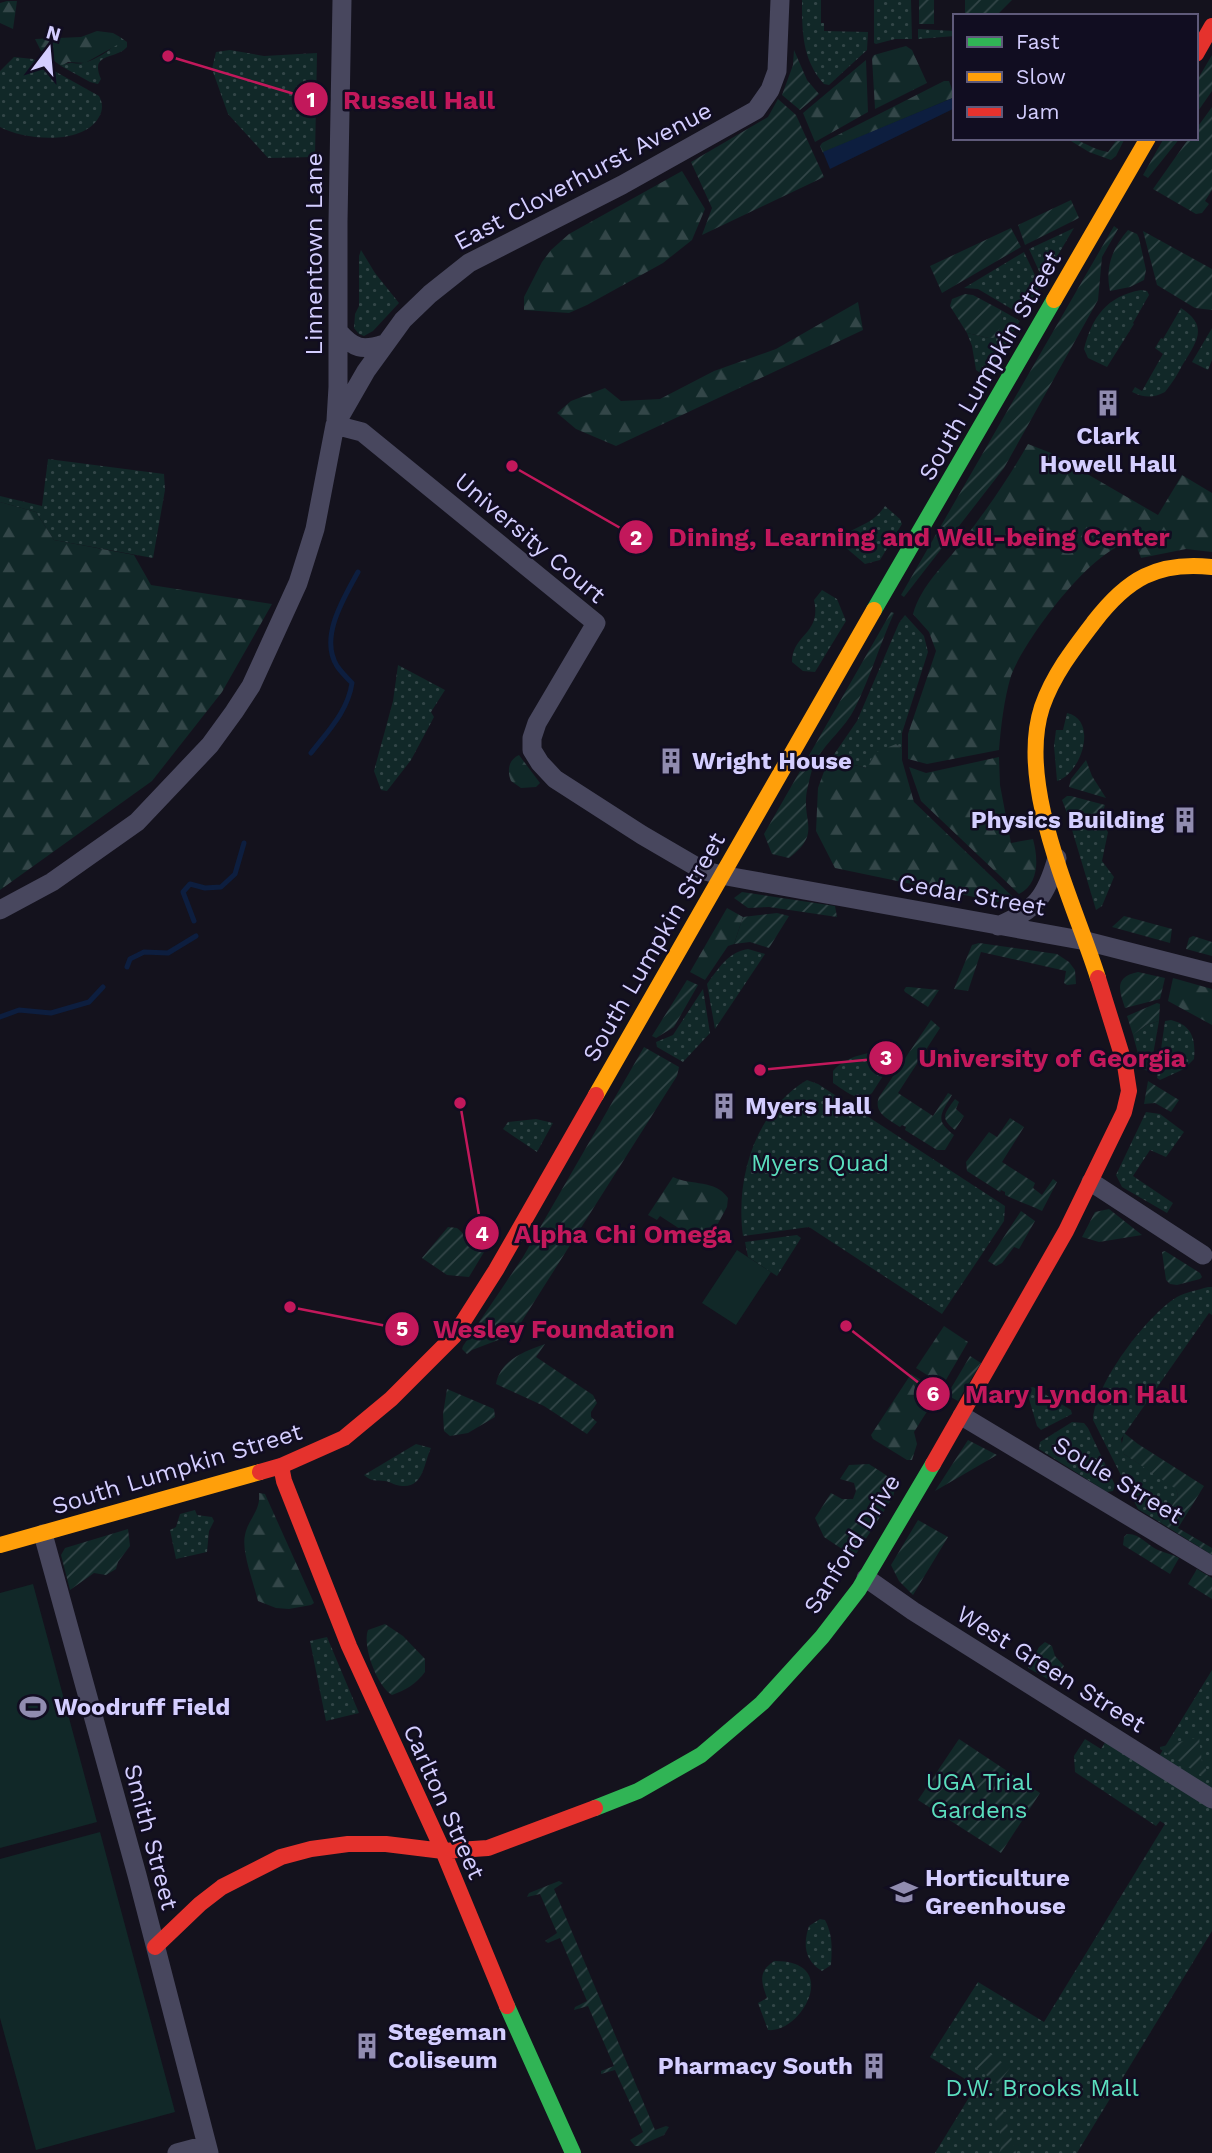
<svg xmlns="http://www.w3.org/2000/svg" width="1212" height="2153" viewBox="0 0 1212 2153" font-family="'Work Sans',sans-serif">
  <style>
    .grass { fill: url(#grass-dots) }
    .forest { fill: url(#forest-firs) }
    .garden { fill: url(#garden-furrows) }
    .pitch { fill: #112828 }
    .water { fill: #0d1e3f }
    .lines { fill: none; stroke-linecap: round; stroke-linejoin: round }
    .stream { stroke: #0d1e3f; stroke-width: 5 }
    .street { stroke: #48475e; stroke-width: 19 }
    .fast { stroke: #30b455; stroke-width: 16 }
    .slow { stroke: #ff9f0a; stroke-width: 16 }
    .jam { stroke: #e5322d; stroke-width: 16 }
    .labels { text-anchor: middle; stroke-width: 5; stroke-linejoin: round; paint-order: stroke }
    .street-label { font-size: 24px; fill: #d4ceff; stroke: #110d21 }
    .poi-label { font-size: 24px; font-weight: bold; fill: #d4ceff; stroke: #110d21; text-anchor: start }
    .park-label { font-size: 24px; fill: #5bdebe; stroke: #110d21 }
    .leader { fill: none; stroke: #c2185b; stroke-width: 2.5 }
    .callout-dot { fill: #c2185b; stroke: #110d21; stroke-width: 2.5 }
    .mark-label { font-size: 21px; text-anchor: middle; font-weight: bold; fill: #fff }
    .callout-label { font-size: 26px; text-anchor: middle; font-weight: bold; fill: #c2185b; stroke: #110d21; stroke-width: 5; stroke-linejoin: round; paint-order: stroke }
  </style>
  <defs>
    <pattern id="grass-dots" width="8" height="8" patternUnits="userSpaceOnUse" patternTransform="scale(1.75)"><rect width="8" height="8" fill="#112828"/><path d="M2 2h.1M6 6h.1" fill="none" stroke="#334648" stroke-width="1.8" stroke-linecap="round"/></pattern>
    <pattern id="forest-firs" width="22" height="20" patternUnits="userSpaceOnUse" patternTransform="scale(1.75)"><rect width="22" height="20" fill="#112828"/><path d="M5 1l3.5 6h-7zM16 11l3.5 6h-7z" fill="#334648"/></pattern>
    <pattern id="garden-furrows" width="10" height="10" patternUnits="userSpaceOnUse" patternTransform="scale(1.75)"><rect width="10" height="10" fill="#112828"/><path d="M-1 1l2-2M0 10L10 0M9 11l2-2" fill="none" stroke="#334648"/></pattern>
  </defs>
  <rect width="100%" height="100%" fill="#14121d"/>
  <path class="grass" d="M802,0H821V23H824V31L868,32L867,50L829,85L824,84C802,60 802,31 802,0Z
    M874,0H911L912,39H895L876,44L874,43Z
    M918,29L955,31V36L918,39Z
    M120,37L127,42V47C116,60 89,52 101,79L98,84L90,82L61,66C70,60 74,65 83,63C96,60 116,48 120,37Z
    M230,50L264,56L317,53L315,157L268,158L228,114L212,69L216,52Z
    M14,57L33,59L99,96C103,103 103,110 99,117C83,146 24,140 0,127V71Z
    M1074,228L1043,280L1029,249Z
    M361,250L375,273L399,303L373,331L364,336L359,334L354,328L355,314L359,306V256Z
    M1024,252L1040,286L1022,315L978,289L964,288Z
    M1141,290L1147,291L1149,295L1133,323L1134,324L1107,367L1088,358L1084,349C1092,317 1107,296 1141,290Z
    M1181,308C1209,326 1197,341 1183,364C1178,374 1172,383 1165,392C1153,398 1145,398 1132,392L1135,387L1142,391L1163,354L1155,348L1161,338L1163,339Z
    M1001,310L1020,321L989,372L982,374L976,370L972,346L967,333L989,338L1003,321Z
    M1212,328V360L1208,370L1192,362Z
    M48,459L164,474L165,490L153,558L54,540L36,512L0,502V496L42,506Z
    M885,506L900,519L902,524L880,560L865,564L838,541C853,525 871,527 885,506Z
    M822,590L837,599L846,621L815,672L803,671L792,662C792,634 822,634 814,600Z
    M905,615L924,636L928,652L902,733V749L896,744L867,768L837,761L826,766L857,721L899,623Z
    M398,665L445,690L431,712L434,717L411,760L387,791L381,790L374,771L393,701Z
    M1067,713C1099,720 1081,774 1057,781L1054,746L1056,730H1063Z
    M1067,813C1079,818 1091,814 1102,818L1103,826L1108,832L1102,861L1114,877L1102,906L1096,910Z
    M748,949L765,954L715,1029L707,984C719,968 728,952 748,949Z
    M703,989L710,1033L683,1062L657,1047L656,1042L673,1035Z
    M1171,1020C1192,1025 1196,1039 1194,1059L1184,1069L1160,1080L1157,1078L1165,1021Z
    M1159,1021L1151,1066L1148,1071L1142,1069L1133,1035L1146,1025Z
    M901,1048L872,1093C858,1104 846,1091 833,1083V1071C848,1053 879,1051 901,1048Z
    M807,1080L818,1084L1005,1206L1004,1221L942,1314L809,1227L743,1236C735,1179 755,1111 807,1080Z
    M1146,1112L1160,1114L1184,1132L1166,1157L1150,1150L1133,1176L1173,1203L1167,1213L1122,1187L1116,1175Z
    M536,1119L553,1123L537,1152L503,1129L508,1122Z
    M797,1235L801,1238L777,1276L748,1257L745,1242Z
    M1208,1287H1212V1315L1209,1313L1121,1439L1124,1454L1176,1488L1178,1496L1161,1523L1138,1509L1093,1420C1095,1384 1146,1316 1177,1297C1186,1292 1198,1290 1208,1287Z
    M1033,1387L1071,1410L1072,1414L1041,1430L1037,1426L1027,1392L1029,1388Z
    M1072,1422L1084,1423L1088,1428L1115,1485L1113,1491L1107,1492L1039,1449L1040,1442Z
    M416,1444L431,1448C424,1462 424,1488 402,1486C396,1486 391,1482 385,1481C375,1480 372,1482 364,1475Z
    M195,1510L197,1515L212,1517L214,1521L209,1531L207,1552L176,1559L170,1530L176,1527L180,1514Z
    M327,1637L359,1713L326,1721L310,1641Z
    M1212,1670V1931L1077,2153H935L976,2086L930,2057L978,1982L1044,2022L1165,1824L1160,1821L1156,1826L1075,1772L1074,1756L1085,1739L1101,1749L1112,1731L1158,1758Z
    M820,1919L825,1920C833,1935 832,1949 831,1965L822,1971C804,1960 803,1944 809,1926Z
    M774,1961C843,1960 801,2034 768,2030L758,2003L767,1998C761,1981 758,1972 774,1961Z"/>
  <path class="forest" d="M7,1H17L13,29L0,23V3Z
    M97,31L113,33L120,37L117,45L85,63L68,62L61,66L41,51L35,39L81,37Z
    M906,46L912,50L927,83L875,109L872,58L874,55Z
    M866,60L868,112L815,142L803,113Z
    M944,81H949L955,97L823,153L820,146L822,143Z
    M682,171L705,209L692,240L663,263L587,305L569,313L524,310V297L542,262L551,250L569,234Z
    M858,302L863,330L616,446L576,429L557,413L571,401L605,388L621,401L660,399L714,371L776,349Z
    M1028,444L1051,453L1158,515L1182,475L1212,493V552L1186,549L1141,558L1135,542C1096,541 1023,642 1011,676C1004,699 1001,726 999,750L927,764L908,759V734L936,651L929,632L913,614C922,584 943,567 961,543C986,511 1008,479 1028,444Z
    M0,502L36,512L54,540L134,555L151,585L272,604L222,692L152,781L0,890Z
    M896,744L902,749V760L914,802L1014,898L998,902L835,868L816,831L818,788L826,766L837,761L867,768L874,753Z
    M519,755L540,783L536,787L521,788L511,781C507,771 508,760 519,755Z
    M999,757L1000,785L1011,843L1033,839C1038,858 1040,883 1019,894L921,801L909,767L926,773Z
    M727,908L743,917L734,944L728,946L705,980L690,972Z
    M1173,978L1212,989V1025L1168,1001Z
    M673,1177C692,1186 715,1179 728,1198L727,1207L710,1238L705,1235L700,1242L660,1216L657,1220L648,1215Z
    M944,1326L968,1342L943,1385L916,1368Z
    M911,1374L940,1391L914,1432L917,1444L912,1460H907L873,1439L871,1435Z
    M259,1493L265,1494L314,1603L311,1605L289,1609L276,1608L258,1601C254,1584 241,1551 245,1535C248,1519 261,1511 259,1493Z"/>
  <path class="garden" d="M919,0H934V24H919Z
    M965,0H1012L996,16H965Z
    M794,50L807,80L819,94L800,110L782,95L793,65Z
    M1212,55V91L1196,114V82Z
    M778,99L796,115L824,177L702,235L712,208L691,162L768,117Z
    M1212,107V190L1205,201L1209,204L1202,213L1196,214L1153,189L1189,138H1196V129Z
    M1066,138C1080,138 1092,150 1108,152L1118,138H1125L1116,156L1111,160L1089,152Z
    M1164,138H1180L1148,178L1143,175Z
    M1071,200L1079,218L1025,245L1018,225Z
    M1114,226L1118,229L1102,257L1098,300L1004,468L904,597L901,595Z
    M1011,228L1021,247L942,293L930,266Z
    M1128,230L1137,234L1139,238L1146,270L1144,280L1130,287L1110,291C1105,268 1112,248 1128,230Z
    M1143,231L1212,269V310L1195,308L1157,285Z
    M965,294L973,295L1001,310L1003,321L995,338H989L967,333L950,306L952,299Z
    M891,612L894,613C880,644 870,678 855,708C845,728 827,741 816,760C812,767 810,778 808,786C799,820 824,832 789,858L772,854L764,834Z
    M1086,760L1092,776L1106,798L1069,787L1071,779Z
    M1067,796H1071L1105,805L1103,811C1089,817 1082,818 1067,813L1062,800Z
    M742,892L835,906L837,917L769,907L748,908L734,898Z
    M777,913L789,916L769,948L750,942L734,944L743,917Z
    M1124,916L1172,929L1170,943L1112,927Z
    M1193,936L1212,942V956L1186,949L1189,938Z
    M979,943L1057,954L1069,962L1075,970L1076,984L1067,985L1064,983L1066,971L981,952L968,991L954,989L972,945Z
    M1138,972L1165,978L1160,999L1125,1008C1119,990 1114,977 1138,972Z
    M687,980L698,985L674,1027L656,1038L652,1036Z
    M906,987H909L939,990L928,1007L905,992L904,990Z
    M1157,1003L1160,1004L1159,1021L1146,1025L1133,1035L1127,1016Z
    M931,1020L940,1028L898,1093L933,1116L948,1093L952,1095C941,1114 934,1120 954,1135L945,1150H937L905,1130L906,1127L902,1125L900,1127C888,1119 873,1113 879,1097Z
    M644,1047L679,1067L677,1076L517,1329L506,1337L472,1350L467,1354L462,1349L463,1346L523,1257Z
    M1148,1081L1179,1100L1171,1112L1155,1103L1144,1104Z
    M955,1099L959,1102L956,1109L964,1116L955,1130C939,1118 945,1113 955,1099Z
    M1010,1118L1024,1127L1002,1162L1035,1183L1033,1188L1042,1195L1053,1179L1057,1182L1042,1211C1030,1205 1017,1201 1005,1195V1192L1001,1190L1000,1192L967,1171L966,1162L989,1132L997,1137Z
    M1109,1209L1142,1235L1099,1242L1082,1237L1095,1212Z
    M1021,1211L1035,1221L1019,1249L1014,1247L1002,1263L996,1266L988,1261Z
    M448,1227L457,1228L484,1252L469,1277L447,1275L422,1258Z
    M1165,1251L1200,1273L1202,1277L1200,1279L1177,1285L1170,1284L1166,1280L1162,1252Z
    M545,1344L536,1357L593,1395L597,1403L591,1412V1417L597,1422L587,1434L544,1406L496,1384C500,1360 525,1351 545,1344Z
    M970,1356L981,1363L958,1401L947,1395Z
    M447,1389L494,1409L495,1417L468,1433L450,1436L444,1431L443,1414Z
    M1124,1433L1138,1444L1204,1486L1178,1528L1212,1548V1555L1161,1523L1178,1496L1176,1489L1124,1454L1121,1448Z
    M968,1440L997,1455L935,1491Z
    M869,1464C882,1473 899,1479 893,1497L854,1557L824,1537L815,1518L831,1493L842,1499H853L856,1491L854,1483L840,1479L849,1465Z
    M918,1520L948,1537L913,1595L899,1581L891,1565Z
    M128,1529L130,1546L118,1562L116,1569L106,1575L94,1573L70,1590L61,1555L65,1548Z
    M1127,1534C1139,1533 1147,1545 1158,1550C1165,1553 1172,1554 1179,1558L1170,1574L1123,1545L1124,1537Z
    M1197,1569L1212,1578V1599L1188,1584Z
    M385,1624L403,1636L425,1659V1672C416,1684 406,1690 392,1695C377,1686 362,1646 368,1630Z
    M1045,1642L1052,1646L1055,1656L1064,1666L1053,1682L1028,1668L1039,1647Z
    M1199,1737L1202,1762L1210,1777L1208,1780L1160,1749V1747Z
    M959,1739L1040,1793L1001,1853L918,1800Z
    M559,1881L563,1883L554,1889L655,2130L666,2126L669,2127L664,2135L639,2146H635L630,2140L643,2132L615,2070L601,2074V2071L614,2066L588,2006L574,2010L575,2007L587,2001L560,1938L548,1943L545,1941L557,1933L540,1894L527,1897L529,1893Z
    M985,2050L1010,2068L998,2084L974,2066Z
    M1001,2104L1016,2153H999L1003,2142L993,2112Z"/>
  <path class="pitch" d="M737,1250L771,1272L736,1325L702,1303Z
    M33,1584L97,1822L0,1848V1593Z
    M100,1832L175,2112L36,2150L0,2018V1859Z"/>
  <path class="water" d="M955,97V108L830,169L823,152Z"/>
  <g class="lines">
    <path class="stream" d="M311,753C328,731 348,711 352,683C347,678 341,672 337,666C319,637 344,598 358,572
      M194,921L183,892L190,884L205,888L221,887L235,874L244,843
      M127,967L130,959L144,952L168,953L196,936
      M0,1017L19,1010L51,1013L89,1002L103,987"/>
    <path class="street" d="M338,331C354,349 362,351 384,344
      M336,420L338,387V222L342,0
      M335,425L362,432L596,623L537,723L532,738V750L540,763L555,779L642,835L702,870L721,875L1086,941L1212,973
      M0,910L52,882L137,822L210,745L234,712L251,686L298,583L315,529L335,425L366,371L403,320L430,294L469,263L622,185L756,110L770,90L777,71L780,0
      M998,926C1036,910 1046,897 1057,858
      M1091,1182L1203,1255
      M962,1416L1212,1566
      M43,1534L137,1875L209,2153
      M866,1578L913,1611L1212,1799
      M177,2153L207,2145"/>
    <path class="fast" d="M874,610L1054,300
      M595,1808L638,1791L701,1755L762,1703L822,1637L859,1589L933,1464
      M507,2006L573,2153"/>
    <path class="slow" d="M1054,300L1148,138
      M1098,978C1074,902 1016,786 1042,707C1053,675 1074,648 1094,622C1127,579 1157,561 1212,567
      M596,1095L874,610
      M0,1545L260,1472"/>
    <path class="jam" d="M1196,54L1212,26
      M933,1464L1066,1231L1124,1112L1129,1091L1125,1065L1098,978
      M281,1466L284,1481L349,1646L443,1851L507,2006
      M260,1472L281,1466L344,1438L391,1399L454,1336L496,1270L596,1095
      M155,1947L200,1904L222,1887L281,1857L311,1849L348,1844H386L443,1851L488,1848L595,1808"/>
  </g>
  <defs>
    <g id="building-bare" transform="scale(2.1)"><path d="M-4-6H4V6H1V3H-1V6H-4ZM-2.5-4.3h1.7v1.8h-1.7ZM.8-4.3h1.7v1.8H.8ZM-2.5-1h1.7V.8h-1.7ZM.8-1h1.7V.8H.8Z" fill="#918cb0" stroke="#110d21" stroke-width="2.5" paint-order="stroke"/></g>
    <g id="stadium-bare" transform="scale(2.1)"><path d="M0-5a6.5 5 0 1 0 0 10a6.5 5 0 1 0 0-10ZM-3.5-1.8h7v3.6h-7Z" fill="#918cb0" stroke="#110d21" stroke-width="2.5" paint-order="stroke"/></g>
    <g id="university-bare" transform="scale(2.1)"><path d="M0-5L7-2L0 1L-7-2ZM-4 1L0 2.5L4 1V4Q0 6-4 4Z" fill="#918cb0" stroke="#110d21" stroke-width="2.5" paint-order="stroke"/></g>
  </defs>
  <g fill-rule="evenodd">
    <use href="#building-bare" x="1108" y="403"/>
    <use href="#building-bare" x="671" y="761"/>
    <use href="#building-bare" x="1185" y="820"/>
    <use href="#building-bare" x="724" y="1106"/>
    <use href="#stadium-bare" x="33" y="1707"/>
    <use href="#university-bare" x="904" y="1892"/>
    <use href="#building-bare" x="367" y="2046"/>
    <use href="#building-bare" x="874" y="2066"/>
  </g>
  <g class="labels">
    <g class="street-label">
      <text transform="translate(583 176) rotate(-28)" y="8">East Cloverhurst Avenue</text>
      <text transform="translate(314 254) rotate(-90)" y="8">Linnentown Lane</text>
      <text transform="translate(990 366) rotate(-60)" y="8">South Lumpkin Street</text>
      <text transform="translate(530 538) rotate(40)" y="8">University Court</text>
      <text transform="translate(972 895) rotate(10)" y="8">Cedar Street</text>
      <text transform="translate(654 947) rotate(-60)" y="8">South Lumpkin Street</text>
      <text transform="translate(177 1469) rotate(-17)" y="8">South Lumpkin Street</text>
      <text transform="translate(1118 1480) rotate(31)" y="8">Soule Street</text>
      <text transform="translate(852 1544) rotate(-58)" y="8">Sanford Drive</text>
      <text transform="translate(1051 1669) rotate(32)" y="8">West Green Street</text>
      <text transform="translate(444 1802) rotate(66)" y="8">Carlton Street</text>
      <text transform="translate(151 1837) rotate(75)" y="8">Smith Street</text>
    </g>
    <g class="poi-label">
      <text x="1108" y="444" text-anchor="middle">Clark<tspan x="1108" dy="28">Howell Hall</tspan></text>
      <text x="692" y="769">Wright House</text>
      <text x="1164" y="828" text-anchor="end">Physics Building</text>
      <text x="745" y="1114">Myers Hall</text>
      <text x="54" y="1715">Woodruff Field</text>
      <text x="925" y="1886">Horticulture<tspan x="925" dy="28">Greenhouse</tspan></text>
      <text x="388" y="2040">Stegeman<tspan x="388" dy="28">Coliseum</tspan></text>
      <text x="853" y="2074" text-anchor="end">Pharmacy South</text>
    </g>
    <g class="park-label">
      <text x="820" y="1171">Myers Quad</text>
      <text x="979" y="1790">UGA Trial<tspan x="979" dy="28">Gardens</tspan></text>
      <text x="1042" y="2096">D.W. Brooks Mall</text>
    </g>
  </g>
  <path class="leader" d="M168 56L311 99M512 466L636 537M760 1070L886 1058M460 1103L482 1233M290 1307L402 1329M846 1326L933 1394"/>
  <g class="callout-dot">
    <circle cx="168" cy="56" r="7"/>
    <circle cx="512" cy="466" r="7"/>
    <circle cx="760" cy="1070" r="7"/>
    <circle cx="460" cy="1103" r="7"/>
    <circle cx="290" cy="1307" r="7"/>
    <circle cx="846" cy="1326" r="7"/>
    <circle cx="311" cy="99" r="18"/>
    <circle cx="636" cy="537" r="18"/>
    <circle cx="886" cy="1058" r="18"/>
    <circle cx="482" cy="1233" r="18"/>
    <circle cx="402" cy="1329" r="18"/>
    <circle cx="933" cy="1394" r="18"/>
  </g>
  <g class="mark-label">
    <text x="311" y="107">1</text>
    <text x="636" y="545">2</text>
    <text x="886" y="1065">3</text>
    <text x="482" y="1241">4</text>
    <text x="402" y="1336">5</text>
    <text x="933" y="1401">6</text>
  </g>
  <g class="callout-label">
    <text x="419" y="109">Russell Hall</text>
    <text x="919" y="546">Dining, Learning and Well-being Center</text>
    <text x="1052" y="1067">University of Georgia</text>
    <text x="623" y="1243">Alpha Chi Omega</text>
    <text x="554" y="1338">Wesley Foundation</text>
    <text x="1076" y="1403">Mary Lyndon Hall</text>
  </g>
  <rect x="953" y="14" width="245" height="126" fill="#110d21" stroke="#5f5a7a" stroke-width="2"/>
  <rect x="967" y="37" width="35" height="10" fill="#30b455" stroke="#5f5a7a" stroke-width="2"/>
  <text x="1016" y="49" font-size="21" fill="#d4ceff">Fast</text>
  <rect x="967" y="72" width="35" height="10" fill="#ff9f0a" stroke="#5f5a7a" stroke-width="2"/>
  <text x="1016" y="84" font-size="21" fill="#d4ceff">Slow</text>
  <rect x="967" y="107" width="35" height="10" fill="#e5322d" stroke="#5f5a7a" stroke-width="2"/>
  <text x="1016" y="119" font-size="21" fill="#d4ceff">Jam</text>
  <g transform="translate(49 49) rotate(16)" stroke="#110d21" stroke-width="5" paint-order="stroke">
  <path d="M0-5L12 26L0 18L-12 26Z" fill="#d4ceff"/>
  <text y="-10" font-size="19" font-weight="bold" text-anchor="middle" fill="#d4ceff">N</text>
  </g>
</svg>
